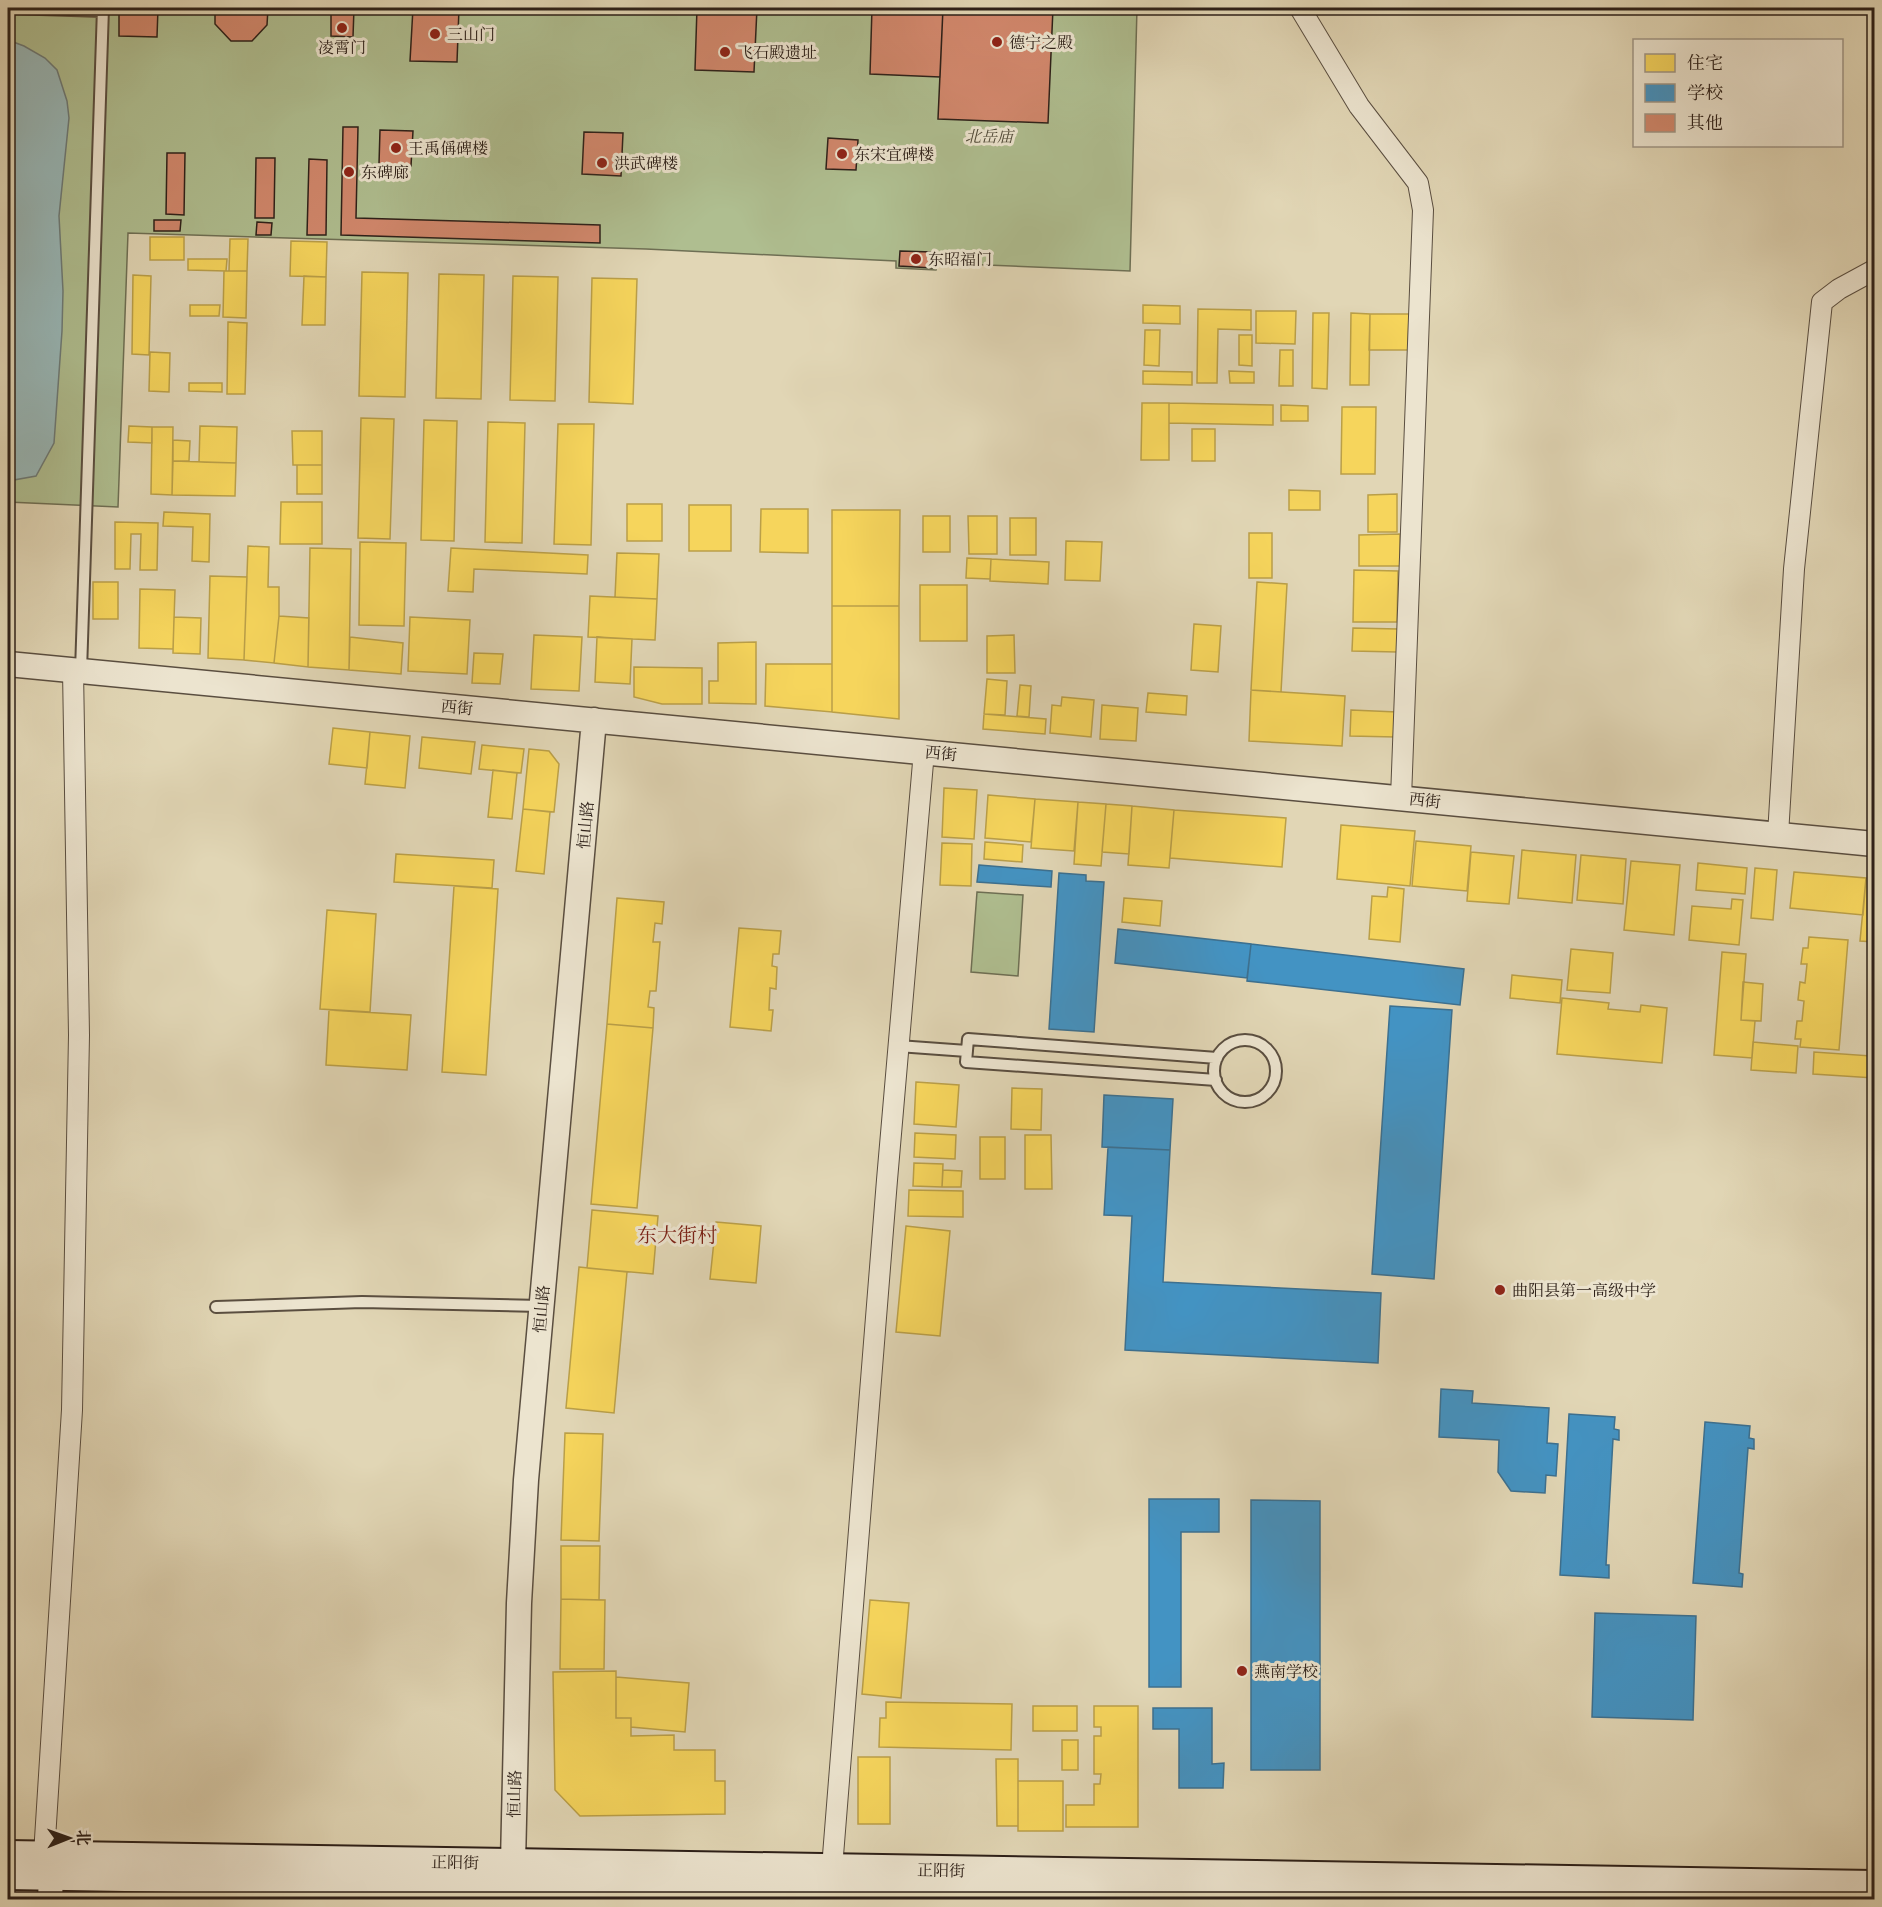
<svg xmlns="http://www.w3.org/2000/svg" width="1882" height="1907" viewBox="0 0 1882 1907" font-family="Alegreya,'Noto Serif SC',serif">
  <style>
    .green { fill: #afbe90; stroke: #6e6f54; stroke-width: 1.5 }
    .water { fill: #98b7b7; stroke: #6d7b78; stroke-width: 1.5 }
    .homes { fill: #f6d55c; stroke: #ba9f48; stroke-width: 1.5 }
    .schools { fill: #4393c3; stroke: #3c7090; stroke-width: 1.5 }
    .building { fill: #d2886d; stroke: #2d2019; stroke-width: 1.5 }
    .lines { fill: none; stroke-linecap: round; stroke-linejoin: round }
    .service-casing { stroke: #5a4e40; stroke-width: 14 }
    .minor-casing { stroke: #5a4e40; stroke-width: 22 }
    .tertiary-casing { stroke: #5a4e40; stroke-width: 27 }
    .secondary-casing { stroke: #2d2019; stroke-width: 32 }
    .service { stroke: #ece4cf; stroke-width: 10 }
    .minor { stroke: #ece4cf; stroke-width: 20 }
    .tertiary { stroke: #ece4cf; stroke-width: 24 }
    .secondary { stroke: #ece4cf; stroke-width: 28 }
    .poi-dot { fill: #8f2418; stroke: #ece4cf; stroke-width: 2 }
    .labels { text-anchor: middle; stroke-width: 6; stroke-linejoin: round; paint-order: stroke }
    .poi-label { font-size: 16px; fill: #2d2019; stroke: #ece4cf; text-anchor: start }
    .park-label { font-size: 16px; font-style: italic; fill: #4e4837; stroke: #ece4cf }
    .street-label { font-size: 16px; fill: #2d2019; stroke: #ece4cf }
    .quarter-label { font-size: 20px; fill: #7a1f14; stroke: #ece4cf }
  </style>
  <rect width="100%" height="100%" fill="#e1d6b5"/>
  <filter id="stains"><feTurbulence type="fractalNoise" baseFrequency=".00333" numOctaves="4"/><feColorMatrix values="0 0 0 0 .2 0 0 0 0 .09 0 0 0 0 .02 0 0 0 .5 -.17"/></filter>
  <radialGradient id="worn" r=".72"><stop offset=".6" stop-color="#630" stop-opacity="0"/><stop offset="1" stop-color="#630" stop-opacity=".3"/></radialGradient>
  <path class="green" d="M8,8H1137L1130,271L937,263L936,270L896,268V261L646,249L128,233L118,507L8,502Z
    M977,892L1023,895L1018,976L971,972Z"/>
  <path class="water" d="M8,40L24,46L45,58L57,70L67,101L69,118L59,216L63,291L62,331L54,443L36,476L8,481Z"/>
  <path class="homes" d="M150,237H184V260H150Z
    M230,239H248L247,271H229Z
    M291,241L327,242L326,277L290,276Z
    M188,259H227L226,271L188,270Z
    M224,271H247L246,318L223,317Z
    M362,272L408,273L405,397L359,396Z
    M439,274L484,275L481,399L436,398Z
    M133,275L151,276L149,355L132,354Z
    M304,276L326,277L325,325H302Z
    M513,276L558,277L555,401L510,400Z
    M592,278L637,279L633,404L589,402Z
    M190,305H220L219,316H190Z
    M1143,305L1180,306V324L1143,323Z
    M1198,309L1251,310V330L1218,329L1217,383H1197Z
    M1256,311H1296L1295,344L1256,343Z
    M1313,313H1329L1327,389L1312,388Z
    M1351,313L1370,314L1369,385H1350Z
    M1370,314H1409L1408,350H1369Z
    M228,322L247,323L245,394H227Z
    M1145,330H1160L1159,366L1144,365Z
    M1239,335H1252V366L1239,365Z
    M1280,350H1293V386H1279Z
    M150,352L170,353L169,392L149,391Z
    M1143,371L1192,372V385L1143,384Z
    M1229,371L1254,372V383H1230Z
    M189,383H222V392L189,391Z
    M1142,403H1169V460H1141Z
    M1169,403L1273,405V425L1169,423Z
    M1281,405L1308,406V421H1281Z
    M1342,407H1376L1375,474H1341Z
    M361,418L394,419L390,539L358,538Z
    M424,420L457,421L454,541L421,540Z
    M488,422L525,423L522,543L485,542Z
    M558,424H594L591,545L554,544Z
    M129,426L152,427V443L128,442Z
    M200,426L237,427L236,463L199,462Z
    M152,427H173L172,495L151,494Z
    M1192,429H1215V461H1192Z
    M292,431H322V465H293Z
    M173,440L190,441L189,461H173Z
    M173,461L236,463L235,496L172,495Z
    M297,465H322V494H297Z
    M1289,490L1320,491V510H1289Z
    M1397,494V532H1368V495Z
    M281,502H322V544H280Z
    M627,504H662V541H627Z
    M689,505H731V551H689Z
    M761,509H808V553L760,552Z
    M832,510H900L899,606H832Z
    M164,512L210,514L209,562L192,561L193,527L163,526Z
    M923,516H950V552H923Z
    M968,516H997V554H969Z
    M1010,518H1036V555H1010Z
    M115,522L158,523L157,570H140L141,534H131L130,569H115Z
    M1249,533H1272V578H1249Z
    M1400,534V566H1359V535Z
    M1066,541L1102,542L1100,581L1065,580Z
    M360,542L406,543L404,626L359,625Z
    M248,546L269,547L268,587H279V616L274,663L244,660Z
    M310,548L351,549L349,670L308,667Z
    M451,548L588,555L587,574L474,569L473,592L448,591Z
    M617,553L659,554L657,599L615,597Z
    M967,558L991,559L990,579L966,578Z
    M991,559L1049,562L1048,584L990,581Z
    M1354,570L1398,571L1397,622H1353Z
    M210,576L247,577L244,660L208,658Z
    M93,582H118V619H93Z
    M1257,582L1287,584L1281,692L1251,690Z
    M920,585H967V641H920Z
    M140,589L175,590L173,649L139,648Z
    M590,596L657,599L655,640L588,637Z
    M832,606H899V719L832,712Z
    M279,616L309,618L308,667L274,663Z
    M174,617L201,618L200,654L173,653Z
    M410,617L470,620L467,674L408,671Z
    M1194,624L1221,626L1218,672L1191,670Z
    M1353,628L1398,629L1397,652L1352,651Z
    M534,635L582,637L579,691L531,689Z
    M1014,635L1015,673H987V636Z
    M350,637L403,643L401,674L349,670Z
    M597,637L632,639L630,684L595,682Z
    M756,642V704L709,703V681H718V643Z
    M474,653L503,654L500,684L472,683Z
    M766,664H832V712L765,706Z
    M634,667L702,668V704H662L634,697Z
    M987,679L1007,681L1005,715L984,714Z
    M1020,685L1031,686L1029,717L1017,716Z
    M1251,690L1345,696L1342,746L1249,741Z
    M1148,693L1187,696L1186,715L1146,712Z
    M1062,697L1094,700L1091,737L1050,733L1052,705L1061,706Z
    M1102,705L1138,708L1136,741L1100,739Z
    M1351,710L1397,712L1396,737L1350,736Z
    M984,714L1046,719L1045,734L983,729Z
    M333,728L370,732L367,768L329,764Z
    M370,732L410,736L405,788L365,784Z
    M422,737L475,742L471,774L419,768Z
    M482,745L524,749L521,773L479,769Z
    M529,749L549,751L559,764L554,812L523,809Z
    M493,770L517,773L512,819L488,817Z
    M944,788L977,790L974,839L942,837Z
    M988,795L1035,799L1031,842L985,838Z
    M1035,799L1078,802L1074,851L1031,848Z
    M1078,802L1106,804L1101,866L1074,864Z
    M1106,804L1132,806L1129,854L1102,852Z
    M1132,806L1174,810L1169,868L1128,865Z
    M523,809L550,812L544,874L516,871Z
    M1174,810L1286,818L1282,867L1170,858Z
    M1341,825L1415,831L1410,886L1337,879Z
    M1416,841L1471,846L1467,891L1412,886Z
    M985,842L1023,845L1022,862L984,859Z
    M942,843L972,844L971,886L940,885Z
    M1522,850L1576,855L1572,903L1518,898Z
    M1471,852L1514,856L1509,904L1467,901Z
    M396,854L494,860L492,888L394,882Z
    M1581,855L1626,859L1623,904L1577,900Z
    M1631,861L1680,865L1674,935L1624,930Z
    M1698,863L1747,868L1745,894L1696,890Z
    M1755,868L1777,870L1773,920L1751,918Z
    M1794,872L1866,878L1863,915L1790,908Z
    M1866,878L1874,879V942L1860,941Z
    M454,886L498,889L486,1075L442,1072Z
    M1388,887L1404,889L1400,942L1369,939L1372,896L1387,897Z
    M617,898L664,902L662,924L655,923L653,942H660L656,991H650L648,1007L654,1008L653,1028L607,1024Z
    M1124,898L1162,901L1160,926L1122,922Z
    M1732,899L1743,900L1739,945L1689,940L1692,906L1731,909Z
    M327,910L376,914L370,1012L320,1009Z
    M739,928L781,931L779,954H773L772,966L777,967L776,989L770,988L769,1010H773L771,1031L730,1027Z
    M1809,937L1848,940L1839,1050L1800,1047L1801,1039H1795L1797,1021H1802L1804,1001L1798,1000L1800,982L1805,983L1807,964H1801L1803,948H1808Z
    M1571,949L1613,953L1610,993L1567,990Z
    M1722,952L1746,954L1741,1020L1755,1021L1752,1058L1714,1055Z
    M1512,975L1562,980L1560,1003L1510,998Z
    M1743,982L1763,984L1761,1021L1741,1020Z
    M1562,998L1609,1003L1608,1009L1640,1012L1641,1005L1667,1008L1662,1063L1557,1054Z
    M329,1010L411,1015L407,1070L326,1065Z
    M607,1024L653,1028L637,1208L591,1204Z
    M1753,1042L1798,1046L1796,1073L1751,1070Z
    M1871,1049H1874V1078L1813,1074L1814,1052L1871,1056Z
    M916,1082L959,1085L956,1127L914,1124Z
    M1012,1088L1042,1089L1041,1130L1011,1129Z
    M915,1133L956,1135L955,1159L914,1157Z
    M1025,1135H1051L1052,1189H1025Z
    M980,1137H1005V1179H980Z
    M914,1163L943,1164L942,1187L913,1186Z
    M943,1170L962,1171L961,1187H942Z
    M909,1190L963,1191V1217L908,1216Z
    M592,1210L658,1216L653,1274L587,1268Z
    M716,1222L761,1226L756,1283L710,1279Z
    M906,1226L950,1231L940,1336L896,1332Z
    M579,1267L627,1272L614,1413L566,1408Z
    M565,1433L603,1434L599,1541L561,1540Z
    M561,1546H600L599,1600L561,1599Z
    M561,1599L605,1600L604,1669H560Z
    M870,1600L909,1603L901,1698L862,1694Z
    M616,1671V1718H631V1736L674,1735V1750H715V1781H725V1814L580,1816L555,1790L553,1672Z
    M616,1677L689,1683L685,1732L631,1727V1718H616Z
    M886,1702L1012,1704L1011,1750L879,1747L880,1718H886Z
    M1033,1706H1077V1731H1033Z
    M1094,1706H1138V1827H1066V1805H1094V1784H1100L1101,1774H1094V1736H1101V1727H1094Z
    M1062,1740H1078V1770H1062Z
    M858,1757H890V1824H858Z
    M996,1759H1018V1826H997Z
    M1018,1781H1063V1831H1018Z"/>
  <path class="schools" d="M979,865L1052,871L1051,887L977,882Z
    M1059,873L1086,875V881L1104,882L1094,1032L1049,1029Z
    M1118,929L1251,944L1247,978L1115,963Z
    M1251,944L1464,969L1460,1005L1247,981Z
    M1390,1006L1452,1010L1434,1279L1372,1274Z
    M1104,1095L1173,1099L1170,1150L1102,1147Z
    M1108,1147L1170,1150L1163,1282L1381,1293L1378,1363L1125,1350L1132,1216L1104,1215Z
    M1441,1389L1473,1391L1472,1403L1549,1408L1547,1443L1558,1444L1556,1476L1546,1475L1545,1493L1511,1491L1498,1472L1499,1440L1439,1437Z
    M1569,1414L1615,1417L1614,1429L1619,1430V1440L1613,1439L1606,1565H1609V1578L1560,1575Z
    M1705,1422L1750,1426L1749,1438L1754,1439V1449L1748,1448L1739,1573L1743,1574L1742,1587L1693,1583Z
    M1149,1499H1219V1532H1181V1687H1149Z
    M1251,1500L1320,1501V1770H1251Z
    M1595,1613L1696,1616L1693,1720L1592,1717Z
    M1153,1708H1212V1764L1224,1763L1223,1788H1179V1729H1153Z"/>
  <path class="building" d="M119,8H158L157,37L119,36Z
    M215,8H268L267,25L252,41H231L215,24Z
    M331,8H354L353,37L331,36Z
    M413,8H459L457,62L410,61Z
    M697,8H757L754,72L695,70Z
    M872,8H943L940,77L870,74Z
    M943,8H1053L1048,123L938,119Z
    M343,127H358L356,218L600,225V243L341,235Z
    M380,130L413,131L411,166L379,164Z
    M584,132L623,133L621,176L582,174Z
    M828,138L858,140L856,170L826,169Z
    M167,153H185L184,215L166,214Z
    M256,158H275L274,218H255Z
    M309,159L327,160L326,235H307Z
    M154,220H181L180,231H154Z
    M257,222L272,223L271,235H256Z
    M900,251L932,252V268L899,266Z"/>
  <g class="lines">
    <g class="service-casing">
      <path id="service" d="M8,8L103,11
        M81,671L103,8
        M1214 1071a31 31 0 1 1 62 0a31 31 0 1 1-62 0Z
        M898,1046L967,1051
        M1216,1080L966,1062L968,1039L1217,1058
        M216,1307L362,1302L541,1306"/>
    </g>
    <g class="minor-casing">
      <path id="minor" d="M1300,8L1359,106L1418,183L1423,210L1401,798
        M1778,835L1794,569L1822,302L1839,289L1874,270
        M44,1855L72,1410L79,1035L73,670
        M832,1868L887,1180L924,751"/>
    </g>
    <g class="tertiary-casing">
      <path id="tertiary" d="M8,664L1874,844
        M513,1863L519,1603L526,1480L594,720
        M50,1900L51,1876"/>
    </g>
    <g class="secondary-casing">
      <path id="secondary" d="M8,1855L1874,1885
        M8,1875L1470,1900"/>
    </g>
    <use href="#service" class="service"/>
    <use href="#minor" class="minor"/>
    <use href="#tertiary" class="tertiary"/>
    <use href="#secondary" class="secondary"/>
  </g>
  <g class="poi-dot">
    <circle cx="342" cy="28" r="6"/>
    <circle cx="435" cy="34" r="6"/>
    <circle cx="997" cy="42" r="6"/>
    <circle cx="725" cy="52" r="6"/>
    <circle cx="396" cy="148" r="6"/>
    <circle cx="842" cy="154" r="6"/>
    <circle cx="602" cy="163" r="6"/>
    <circle cx="349" cy="172" r="6"/>
    <circle cx="916" cy="259" r="6"/>
    <circle cx="1500" cy="1290" r="6"/>
    <circle cx="1242" cy="1671" r="6"/>
  </g>
  <g class="labels">
    <g class="poi-label">
      <text x="447" y="40">三山门</text>
      <text x="1009" y="48">德宁之殿</text>
      <text x="342" y="53" text-anchor="middle">凌霄门</text>
      <text x="737" y="58">飞石殿遗址</text>
      <text x="408" y="154">王禹偁碑楼</text>
      <text x="854" y="160">东宋宜碑楼</text>
      <text x="614" y="169">洪武碑楼</text>
      <text x="361" y="178">东碑廊</text>
      <text x="928" y="265">东昭福门</text>
      <text x="1512" y="1296">曲阳县第一高级中学</text>
      <text x="1254" y="1677">燕南学校</text>
    </g>
    <g class="park-label">
      <text x="989" y="142">北岳庙</text>
    </g>
    <g class="street-label">
      <text transform="translate(457 707) rotate(5)" y="6">西街</text>
      <text transform="translate(941 753) rotate(5)" y="6">西街</text>
      <text transform="translate(1425 800) rotate(6)" y="6">西街</text>
      <text transform="translate(585 825) rotate(-85)" y="6">恒山路</text>
      <text transform="translate(541 1309) rotate(-85)" y="6">恒山路</text>
      <text transform="translate(514 1794) rotate(-89)" y="6">恒山路</text>
      <text transform="translate(455 1862) rotate(1)" y="6">正阳街</text>
      <text transform="translate(941 1870) rotate(1)" y="6">正阳街</text>
    </g>
    <g class="quarter-label">
      <text x="677" y="1242">东大街村</text>
    </g>
  </g>
  <rect width="1882" height="1907" fill="none" stroke="#e1d6b5" stroke-width="30"/>
  <rect x="9" y="9" width="1864" height="1889" fill="none" stroke="#2d2019" stroke-width="3"/>
  <rect x="15" y="15" width="1852" height="1877" fill="none" stroke="#2d2019" stroke-width="1.5"/>
  <rect x="1633" y="39" width="210" height="108" fill="#ece4cf" stroke="#a09686" stroke-width="1.5"/>
  <rect x="1645" y="54" width="30" height="18" fill="#f6d55c" stroke="#a09686" stroke-width="1.5"/>
  <text x="1687" y="69" font-size="18" fill="#2d2019">住宅</text>
  <rect x="1645" y="84" width="30" height="18" fill="#4393c3" stroke="#a09686" stroke-width="1.5"/>
  <text x="1687" y="99" font-size="18" fill="#2d2019">学校</text>
  <rect x="1645" y="114" width="30" height="18" fill="#d2886d" stroke="#a09686" stroke-width="1.5"/>
  <text x="1687" y="129" font-size="18" fill="#2d2019">其他</text>
  <g transform="translate(69 1838) rotate(89)" stroke="#ece4cf" stroke-width="4.5" paint-order="stroke">
  <path d="M0-4.5L10 22L0 15L-10 22Z" fill="#2d2019"/>
  <text y="-9" font-size="16" font-weight="bold" text-anchor="middle" fill="#2d2019">北</text>
  </g>
  <rect width="100%" height="100%" filter="url(#stains)"/>
  <rect width="100%" height="100%" fill="url(#worn)"/>
</svg>
